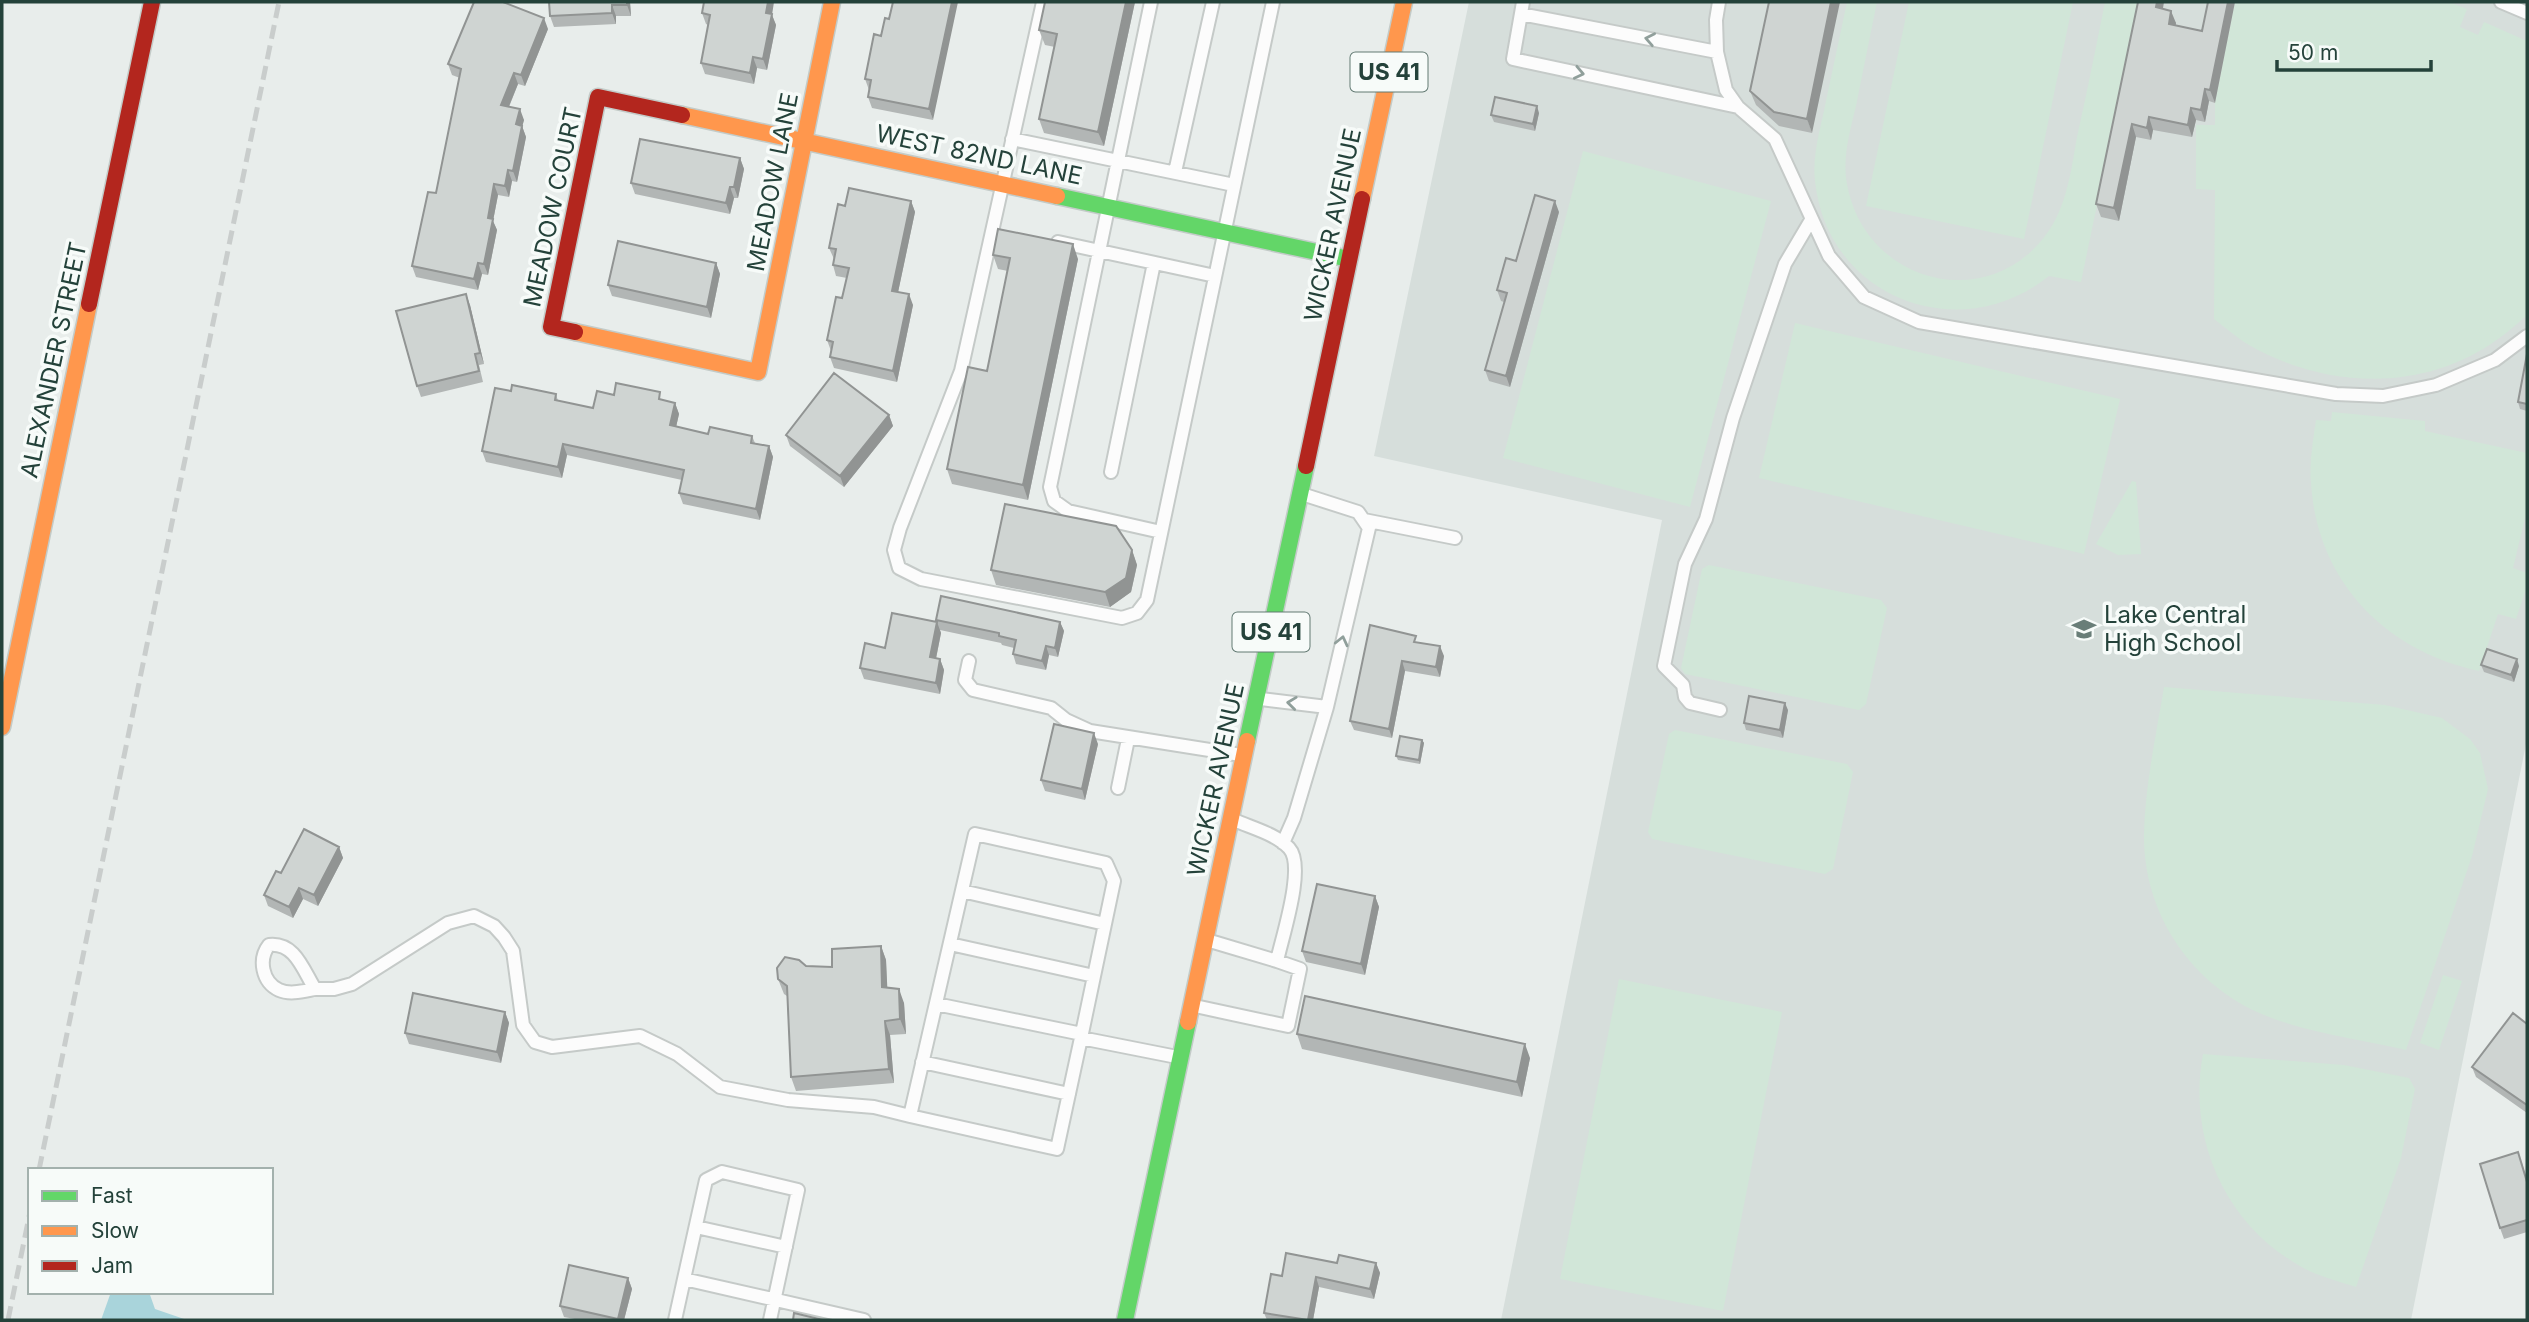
<svg xmlns="http://www.w3.org/2000/svg" width="2529" height="1322" viewBox="0 0 2529 1322" font-family="Inter,sans-serif">
  <style>
    .built { fill: #d6dedb }
    .green { fill: #d1e6d8 }
    .water { fill: #a9d4db }
    .lines { fill: none; stroke-linecap: round; stroke-linejoin: round }
    .lane-casing { stroke: #c5cac8; stroke-width: 16 }
    .fast-casing { stroke: #c3cbc8; stroke-width: 19 }
    .slow-casing { stroke: #c3cbc8; stroke-width: 19 }
    .jam-casing { stroke: #c3cbc8; stroke-width: 19 }
    .lane { stroke: #fcfcfc; stroke-width: 12 }
    .fast { stroke: #63d668; stroke-width: 16 }
    .slow { stroke: #ff974d; stroke-width: 16 }
    .jam { stroke: #b3261e; stroke-width: 16 }
    .rail { stroke: #c9cdcc; stroke-width: 5; stroke-dasharray: 14 7; stroke-linecap: butt }
    .wall { fill: #b2b6b5 }
    .shaded-wall { fill: #919493 }
    .building { fill: #cfd4d2; stroke: #919493; stroke-width: 2 }
    .oneway { stroke: #909f9b }
    .labels { text-anchor: middle; stroke-width: 7; stroke-linejoin: round; paint-order: stroke }
    .shield { fill: #f7fbf9; stroke: #637a73; stroke-width: 2 }
    .shield-label { font-size: 23px; font-weight: bold; fill: #24423a }
    .street-label { font-size: 24px; fill: #24423a; stroke: #f7fbf9 }
    .poi-label { font-size: 24px; fill: #24423a; stroke: #f7fbf9; text-anchor: start }
  </style>
  <rect width="100%" height="100%" fill="#e8edeb"/>
  <path class="built" d="M1469,2H2527V739L2411,1320H1501L1662,520L1374,456Z"/>
  <path class="green" d="M1847,2H1877C1870,36 1863,71 1856,106C1850,131 1842,158 1847,184C1866,288 1998,317 2053,224C2068,198 2072,165 2077,137C2087,92 2096,47 2105,2H2139L2081,282L2049,276C1959,348 1827,298 1815,181C1812,154 1821,127 1826,101C1833,68 1840,35 1847,2Z
    M1909,2H2073L2024,239L1866,206Z
    M2235,2H2449L2467,9L2460,27L2478,35L2484,22L2527,41L2525,54L2527,56V315C2518,323 2508,332 2498,339C2424,393 2326,389 2249,345C2237,338 2226,328 2214,319L2215,190L2196,189V125H2215V103Z
    M1583,151L1771,201L1690,507L1503,458Z
    M1795,323L2120,399L2084,554L1759,478Z
    M2332,412L2425,421V431L2527,453V510L2513,568L2527,573V586L2516,619L2498,614L2479,671C2386,651 2317,582 2311,483C2309,462 2313,441 2316,420L2331,421Z
    M2132,481L2136,482L2141,554L2118,555L2096,544Z
    M1709,565L1881,600L1887,608L1866,704L1859,710L1685,674L1681,668L1702,569Z
    M2164,687L2385,705L2442,718L2470,739L2480,753L2488,789L2472,856L2406,1050C2358,1039 2301,1032 2257,1012C2188,980 2143,911 2144,834C2145,785 2156,736 2164,687Z
    M1675,730L1847,764L1853,772L1833,869L1825,874L1652,839L1648,832L1669,734Z
    M2443,975L2462,981L2439,1050L2420,1043Z
    M1619,979L1782,1012L1723,1311L1560,1279Z
    M2203,1054L2344,1065L2409,1078L2415,1089L2401,1158L2356,1287C2337,1281 2317,1276 2300,1266C2225,1224 2187,1138 2203,1054Z"/>
  <path class="water" d="M111,1292H149L155,1309L187,1320H101Z"/>
  <g class="lines">
    <g class="lane-casing">
      <path id="lane" d="M1043,2L961,371L900,528L894,550L899,568L921,579L1122,618L1137,613L1147,600L1273,2
        M1151,2L1050,487L1054,501L1068,511L1161,532
        M1523,2L1513,59L1738,107
        M1719,2L1716,20L1717,52L1726,90L1738,107L1775,139L1829,256L1864,297L1919,322L2336,394L2383,396L2436,385L2495,360L2527,336
        M2501,2L2527,13
        M1521,14L1717,52
        M1012,139L1234,185
        M1175,172L1213,2
        M1058,242L1215,276
        M1111,472L1154,263
        M1364,520L1455,538
        M969,661L965,680L973,690L1051,708L1066,720L1090,731L1241,755
        M1261,699L1327,707
        M1720,710L1690,703L1685,697L1683,685L1664,666L1685,564L1706,519L1733,418L1785,264L1811,220
        M1118,788L1128,739
        M1283,843L1294,818L1327,707L1369,528L1358,512L1305,495
        M962,891L1105,924
        M1210,941L1277,961C1282,937 1306,866 1289,848C1276,834 1252,828 1234,820
        M950,944L1094,976
        M315,989C304,991 290,995 279,990C262,982 258,959 269,945C295,942 303,970 315,989H334L352,984L448,923L474,916L494,926L504,937L513,951L523,1025L535,1042L552,1047L640,1036L677,1054L720,1087L788,1100L874,1107L910,1116
        M936,1004L1082,1034
        M1195,1006L1288,1026L1300,969L1277,961
        M1081,1038L1114,881L1106,863L975,834L910,1116L1057,1149L1081,1038L1177,1057
        M922,1062L1069,1094
        M696,1227L786,1247
        M675,1320L684,1279
        M770,1320L798,1190L722,1172L706,1180L684,1279L864,1320"/>
    </g>
    <g class="fast-casing">
      <path id="fast" d="M1057,196L1349,259
        M1247,741L1306,466
        M1125,1320L1188,1022"/>
    </g>
    <g class="slow-casing">
      <path id="slow" d="M682,115L1057,196
        M1362,199L1404,2
        M575,332L758,372L832,2
        M2,727L89,304
        M1188,1022L1247,741"/>
    </g>
    <g class="jam-casing">
      <path id="jam" d="M89,304L152,2
        M575,332L551,327L598,97L682,115
        M1306,466L1362,199"/>
    </g>
    <use href="#lane" class="lane"/>
    <use href="#fast" class="fast"/>
    <use href="#slow" class="slow"/>
    <use href="#jam" class="jam"/>
    <path class="rail" d="M39,1170L279,2
      M8,1320L30,1212"/>
  </g>
  <path class="wall" d="M549,2H630L631,16H616V24L554,27L550,16Z
    M893,2L933,120L872,108L868,97L869,90L865,79L881,36L889,19Z
    M1135,2L1104,146L1044,133L1039,119L1055,47L1045,45L1039,30Z
    M1769,2L1812,133L1779,126L1756,105L1750,91Z
    M2163,9L2176,23V25L2202,31L2215,103L2209,101L2205,122L2196,120L2192,137L2153,130L2151,140L2136,137L2119,221L2101,217L2096,204Z
    M702,13L772,15L776,25L767,70L757,68L754,84L705,74L701,63L708,25L706,24Z
    M548,29L525,86L518,84L509,107L524,120L522,126L526,137L517,182L512,181L509,197L498,195L493,221L497,230L488,275L482,274L478,290L416,277L412,266L436,193L460,78L452,75L448,64Z
    M1539,113L1535,131L1494,122L1491,115Z
    M740,158L744,169L738,198H734L730,214L635,194L631,183Z
    M911,201L915,212L898,292L913,305L897,382L834,368L830,357L831,351L827,340L842,298L847,278L836,276L833,265L834,259L829,248L845,206Z
    M1559,212L1510,387L1489,381L1485,370L1504,302L1501,301L1497,290L1516,261Z
    M993,255L1078,259L1028,500L952,484L947,469L987,371L1008,271L998,269Z
    M716,263L720,274L711,318L612,296L608,285Z
    M470,305L484,364L479,365L483,382L421,397L417,386Z
    M2527,354V411L2520,409L2518,402Z
    M511,391L556,394L558,401L593,408L614,395L663,400L675,403L679,414L676,427L708,434L752,436L755,443L769,446L773,457L760,520L683,504L679,493L682,480L567,455L562,478L486,462L482,451Z
    M889,415L893,426L844,487L790,446L786,435Z
    M1132,550L1137,565L1131,592L1110,607L996,585L991,570Z
    M936,620L1060,622L1064,631L1058,657L1049,655L1046,670L1016,664L1013,654L1014,648L1002,645L1001,643L940,630L941,633L936,659H940L944,670L940,694L864,679L860,668L885,648L937,622Z
    M1418,642L1444,656L1440,677L1405,671L1392,738L1354,730L1350,721Z
    M2481,665L2519,666L2514,682L2484,672Z
    M1788,710L1783,738L1746,730L1744,723Z
    M1422,740L1424,743L1420,764L1398,760L1396,756Z
    M1098,744L1085,800L1045,791L1041,780Z
    M339,847L343,858L318,906L303,899L293,918L268,906L264,895L281,873Z
    M1375,896L1379,907L1365,975L1306,962L1302,951Z
    M881,946L886,960L887,988L904,1003L906,1034L890,1035L894,1083L796,1091L791,1077L787,996L784,994L778,979L806,966L832,967Z
    M505,1012L509,1023L501,1063L409,1044L405,1033Z
    M2527,1024V1113L2476,1077L2472,1067Z
    M1297,1034L1530,1058L1522,1097L1302,1049Z
    M2522,1163L2527,1180V1232L2504,1239L2500,1228Z
    M1337,1263H1376L1380,1273L1374,1299L1319,1287L1313,1320H1267L1264,1313Z
    M628,1278L632,1289L624,1320H580L564,1317L560,1306Z"/>
  <path class="shaded-wall" d="M627,2H630L631,16L627,5Z
    M768,2H774L772,15L776,25L767,70L763,59L766,13Z
    M952,2H958L933,120L929,109Z
    M1126,2H1135L1104,146L1098,132Z
    M1831,2H1840L1812,133L1807,119Z
    M2157,2H2164L2161,20L2156,7Z
    M2228,2H2235L2215,103L2210,90Z
    M612,5L616,16V24L612,13Z
    M2171,11L2176,23L2173,36L2169,24Z
    M544,18L548,29L525,86L521,75Z
    M753,57L757,68L754,84L750,73Z
    M514,73L518,84L505,116L501,105Z
    M2205,89L2209,101L2205,122L2201,110Z
    M1537,106L1539,113L1535,131L1533,124Z
    M2191,108L2196,120L2192,137L2188,125Z
    M520,109L524,120L520,135L516,124Z
    M2149,117L2153,130L2151,140L2147,128Z
    M2132,124L2136,137L2119,221L2114,208Z
    M522,126L526,137L517,182L513,171Z
    M740,158L744,169L738,198L734,187Z
    M508,170L512,181L509,197L505,186Z
    M494,184L498,195L493,221L497,230L488,275L484,264L488,218Z
    M730,187L734,198L730,214L726,203Z
    M911,201L915,212L896,302L892,291Z
    M1555,201L1559,212L1510,387L1506,376Z
    M1073,244L1078,259L1028,500L1023,485Z
    M478,263L482,274L478,290L474,279Z
    M716,263L720,274L711,318L707,307Z
    M466,294L470,305L484,364L480,353Z
    M909,294L913,305L897,382L893,371Z
    M675,403L679,414L674,436L670,425Z
    M889,415L893,426L844,487L840,476Z
    M563,444L567,455L562,478L558,467Z
    M769,446L773,457L760,520L756,509Z
    M1132,550L1137,565L1131,592L1110,607L1105,592Z
    M937,622L941,633L934,668L930,657Z
    M1060,622L1064,631L1058,657L1055,648Z
    M1046,646L1049,655L1046,670L1042,661Z
    M1440,646L1444,656L1440,677L1436,667Z
    M940,659L944,670L940,694L936,683Z
    M2517,659L2519,666L2514,682L2511,675Z
    M1402,661L1405,671L1392,738L1389,729Z
    M1785,703L1788,710L1783,738L1780,730Z
    M1094,733L1098,744L1085,800L1082,789Z
    M1422,740L1424,743L1420,764L1419,760Z
    M339,847L343,858L318,906L314,895Z
    M299,888L303,899L293,918L289,907Z
    M1375,896L1379,907L1365,975L1361,964Z
    M881,946L886,960L888,1002L882,987Z
    M899,989L904,1003L906,1034L900,1019Z
    M505,1012L509,1023L501,1063L497,1052Z
    M885,1021L890,1035L894,1083L889,1069Z
    M1525,1044L1530,1058L1522,1097L1517,1082Z
    M1376,1263L1380,1273L1374,1299L1370,1289Z
    M1316,1277L1319,1287L1313,1320H1308Z
    M628,1278L632,1289L624,1320H618Z"/>
  <path class="building" d="M474,2H503L544,18L521,75L514,73L501,105L520,109L516,124L522,126L513,171L508,170L505,186L494,184L488,218L493,219L484,264L478,263L474,279L412,266L428,192L436,193L461,69L448,64Z
    M549,2H627V5H612V13L550,16Z
    M704,2H768L766,13L772,14L763,59L753,57L750,73L701,63L710,15L702,13Z
    M893,2H952L929,109L868,97L871,80L865,79L874,34L881,36L885,18L889,19Z
    M1045,2H1126L1098,132L1039,119L1057,34L1039,30Z
    M1769,2H1831L1807,119L1774,112L1750,91Z
    M2138,2H2157L2156,7L2171,11L2169,24L2202,31L2208,2H2228L2210,90L2205,89L2201,110L2191,108L2188,125L2149,117L2147,128L2132,124L2114,208L2096,204Z
    M1495,97L1537,106L1533,124L1491,115Z
    M640,139L740,158L734,187H730L726,203L631,183Z
    M849,188L911,201L892,291L909,294L893,371L830,357L833,342L827,340L836,297L842,298L849,268L833,265L836,249L829,248L838,204L845,206Z
    M1535,195L1555,201L1506,376L1485,370L1507,293L1497,290L1506,258L1516,261Z
    M998,229L1073,244L1023,485L947,469L968,367L987,371L1010,258L993,255Z
    M618,241L716,263L707,307L608,285Z
    M466,294L480,353L475,354L479,371L417,386L396,311Z
    M2527,354V404L2518,402Z
    M834,373L889,415L840,476L786,435Z
    M616,383L660,392L659,399L675,403L670,425L708,434L710,427L752,436L751,443L769,446L756,509L679,493L684,470L563,444L558,467L482,451L495,388L511,391L512,385L556,394L555,400L593,408L597,391L614,395Z
    M1005,504L1116,526L1132,550L1126,578L1105,592L991,570Z
    M941,596L1060,622L1055,648L1046,646L1042,661L1013,654L1016,640L999,636V633L936,620Z
    M892,613L937,622L930,657L940,659L936,683L860,668L865,643L885,648Z
    M1370,625L1416,636L1414,642L1440,646L1436,667L1402,661L1389,729L1350,721Z
    M2487,649L2517,659L2511,675L2481,665Z
    M1749,696L1785,703L1780,730L1744,723Z
    M1054,724L1094,733L1082,789L1041,780Z
    M1400,736L1422,740L1419,760L1396,756Z
    M304,829L339,847L314,895L299,888L289,907L264,895L276,871L281,873Z
    M1317,884L1375,896L1361,964L1302,951Z
    M881,946L882,987L899,989L900,1019L885,1021L889,1069L791,1077L787,986L778,979L777,968L785,957L799,960L806,966L832,967V949Z
    M413,993L505,1012L497,1052L405,1033Z
    M1305,996L1525,1044L1517,1082L1297,1034Z
    M2513,1013L2527,1024V1105L2472,1067Z
    M2518,1152L2527,1182V1220L2500,1228L2480,1164Z
    M1286,1253L1337,1263L1339,1255L1376,1263L1370,1289L1316,1277L1308,1320L1264,1313L1271,1274L1282,1276Z
    M569,1265L628,1278L618,1319L560,1306Z
    M794,1313L823,1320H793Z"/>
  <defs><path id="oneway-chevron" d="M-2-3.5L2.5 0L-2 3.5" fill="none" stroke-width="1.6" stroke-linecap="round" stroke-linejoin="round" transform="scale(1.75)"/></defs>
  <g class="oneway">
    <use href="#oneway-chevron" transform="translate(1650 39) rotate(-169)"/>
    <use href="#oneway-chevron" transform="translate(1579 73) rotate(12)"/>
    <use href="#oneway-chevron" transform="translate(1342 641) rotate(-77)"/>
    <use href="#oneway-chevron" transform="translate(1292 703) rotate(-173)"/>
  </g>
  <defs>
    <g id="school-bare" transform="scale(1.89)"><path d="M0-5L7-2L0 1L-7-2ZM-4 1L0 2.5L4 1V4Q0 6-4 4Z" fill="#697e78" stroke="#f7fbf9" stroke-width="2.5" paint-order="stroke"/></g>
  </defs>
  <g fill-rule="evenodd">
    <use href="#school-bare" x="2084" y="629"/>
  </g>
  <g class="labels">
    <g class="shield">
      <rect x="1350.5" y="52.5" width="77" height="39" rx="5"/>
      <rect x="1232.5" y="612.5" width="77" height="39" rx="5"/>
    </g>
    <g class="shield-label">
      <text x="1389" y="80">US 41</text>
      <text x="1271" y="640">US 41</text>
    </g>
    <g class="street-label">
      <text transform="translate(979 155) rotate(12)" y="8">WEST 82ND LANE</text>
      <text transform="translate(773 182) rotate(-79)" y="8">MEADOW LANE</text>
      <text transform="translate(553 207) rotate(-78)" y="8">MEADOW COURT</text>
      <text transform="translate(1333 225) rotate(-78)" y="8">WICKER AVENUE</text>
      <text transform="translate(54 360) rotate(-78)" y="8">ALEXANDER STREET</text>
      <text transform="translate(1216 780) rotate(-78)" y="8">WICKER AVENUE</text>
    </g>
    <g class="poi-label">
      <text x="2104" y="623">Lake Central<tspan x="2104" dy="28">High School</tspan></text>
    </g>
  </g>
  <rect width="2529" height="1322" fill="none" stroke="#24423a" stroke-width="7"/>
  <rect x="28" y="1168" width="245" height="126" fill="#f7fbf9" stroke="#a3b1ad" stroke-width="2"/>
  <rect x="42" y="1191" width="35" height="10" fill="#63d668" stroke="#a3b1ad" stroke-width="2"/>
  <text x="91" y="1203" font-size="21" fill="#24423a">Fast</text>
  <rect x="42" y="1226" width="35" height="10" fill="#ff974d" stroke="#a3b1ad" stroke-width="2"/>
  <text x="91" y="1238" font-size="21" fill="#24423a">Slow</text>
  <rect x="42" y="1261" width="35" height="10" fill="#b3261e" stroke="#a3b1ad" stroke-width="2"/>
  <text x="91" y="1273" font-size="21" fill="#24423a">Jam</text>
  <path d="M2277 60v10h154v-10" fill="none" stroke="#24423a" stroke-width="3.5"/>
  <text x="2288" y="60" font-size="21" fill="#24423a" stroke="#f7fbf9" stroke-width="5" paint-order="stroke">50 m</text>
</svg>
